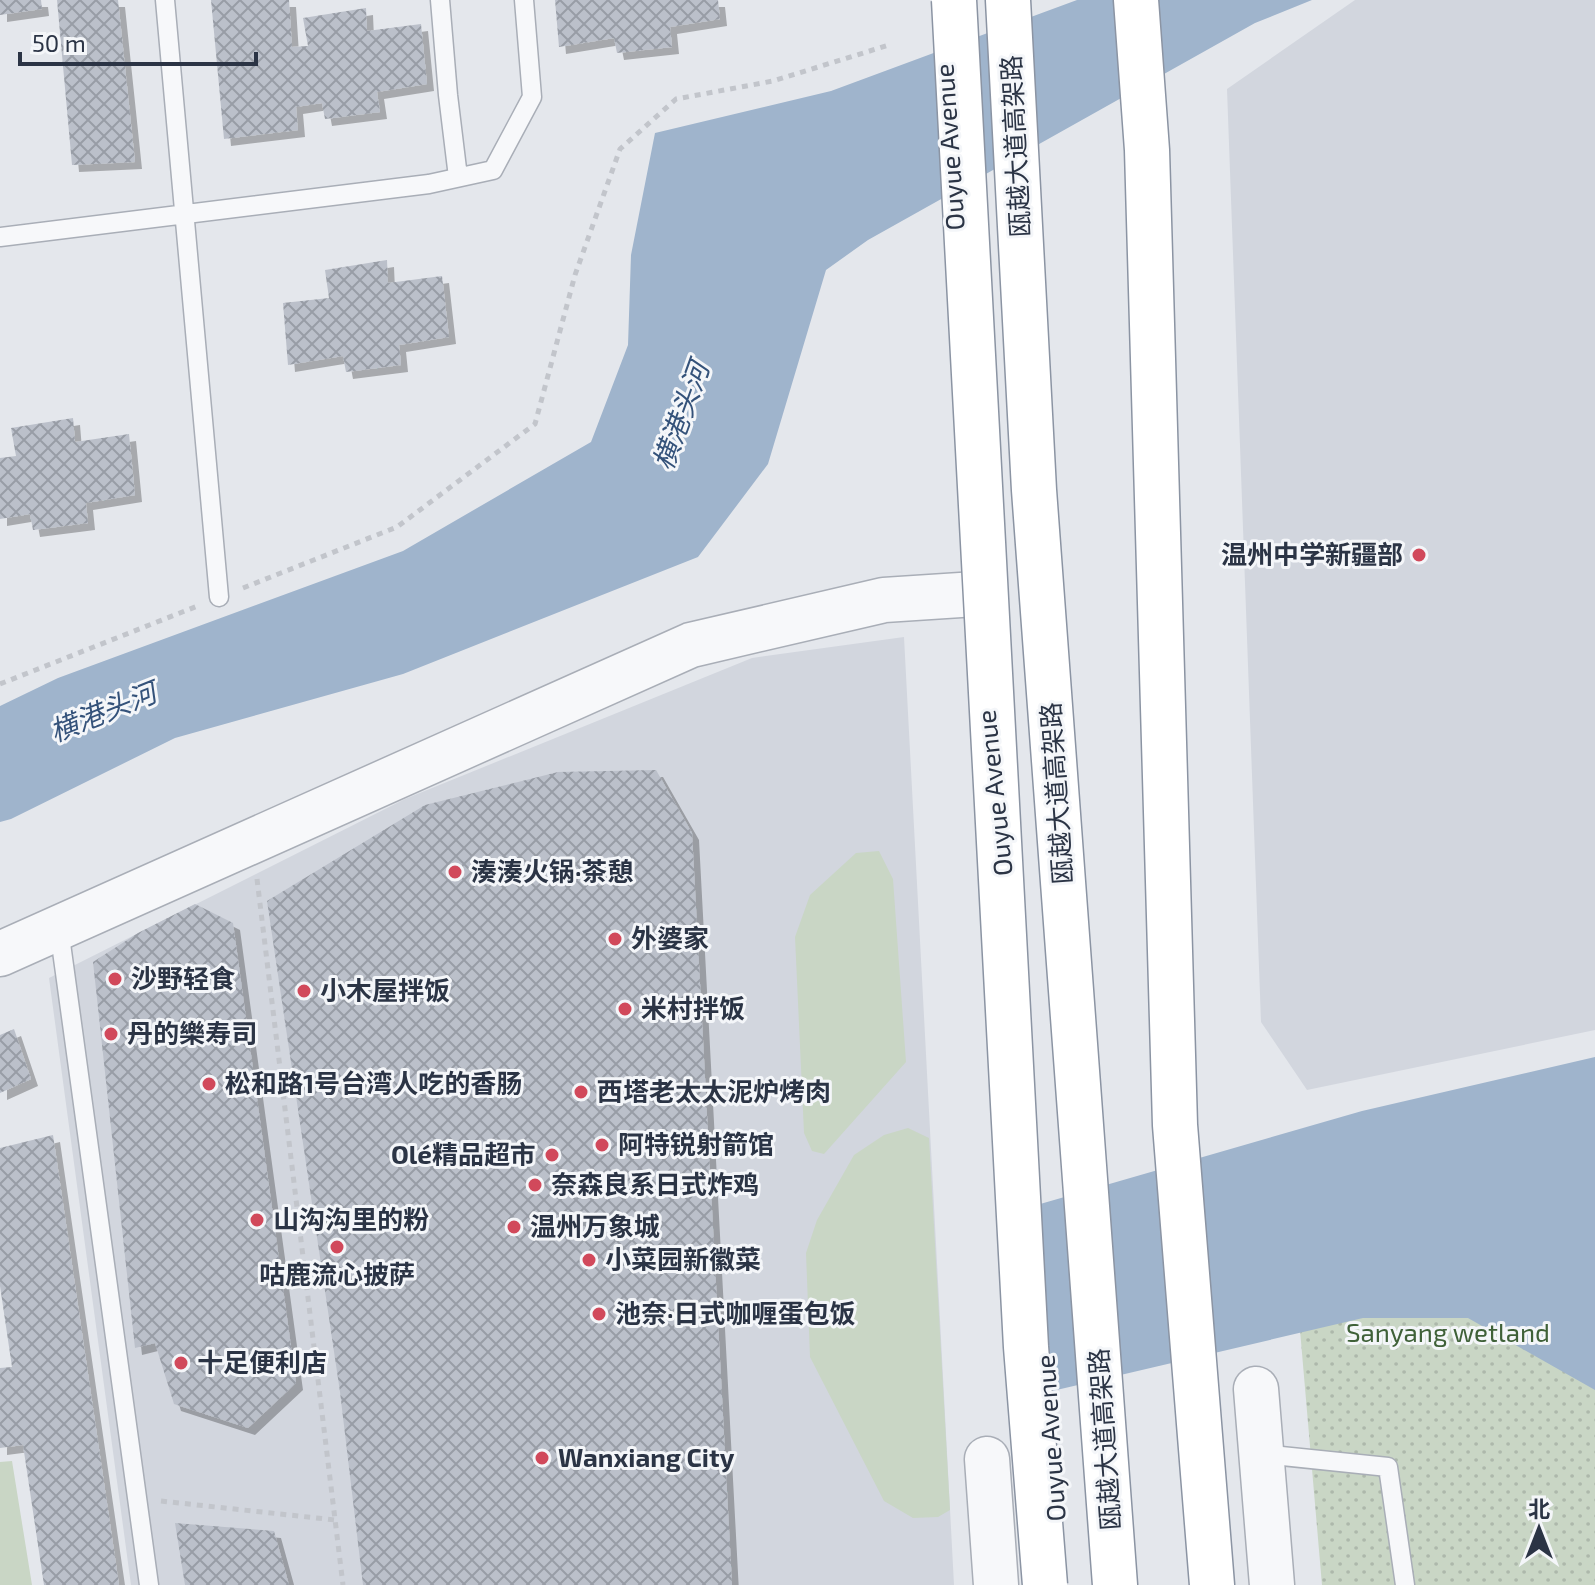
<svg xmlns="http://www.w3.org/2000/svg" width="1595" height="1585" viewBox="0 0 1595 1585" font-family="'Exo 2','Noto Sans SC',sans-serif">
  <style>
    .built { fill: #d2d6de }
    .green { fill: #c9d6c5 }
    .park { fill: url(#park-dots) }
    .water { fill: #9fb4cc }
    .building { fill: url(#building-cross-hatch); filter: url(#shadow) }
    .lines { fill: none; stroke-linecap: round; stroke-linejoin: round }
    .service-casing { stroke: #a9aeb7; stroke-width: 21 }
    .tertiary-casing { stroke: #a9aeb7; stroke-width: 47 }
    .trunk-casing { stroke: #8b94a3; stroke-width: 47 }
    .path { stroke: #c2c5cb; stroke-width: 5; stroke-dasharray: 6 6; stroke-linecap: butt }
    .service { stroke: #f7f8fa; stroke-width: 18 }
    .tertiary { stroke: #f7f8fa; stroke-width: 44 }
    .trunk { stroke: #fff; stroke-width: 44 }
    .trunk-bridge-casing { stroke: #8b94a3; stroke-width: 47; stroke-linecap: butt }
    .trunk-bridge { stroke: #fff; stroke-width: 44 }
    .poi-dot { fill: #d1495b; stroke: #f4f6f9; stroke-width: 3 }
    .labels { text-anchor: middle; stroke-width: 6; stroke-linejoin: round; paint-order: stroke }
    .street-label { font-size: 26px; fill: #2b3445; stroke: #f4f6f9 }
    .poi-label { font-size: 26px; font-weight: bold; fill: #2b3445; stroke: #f4f6f9; text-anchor: start }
    .park-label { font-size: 26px; fill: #3f6138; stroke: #f4f6f9 }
    .water-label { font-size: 28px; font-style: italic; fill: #34527a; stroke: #f4f6f9 }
  </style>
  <defs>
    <pattern id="park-dots" width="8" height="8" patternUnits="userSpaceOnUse" patternTransform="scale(2)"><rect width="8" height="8" fill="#c9d6c5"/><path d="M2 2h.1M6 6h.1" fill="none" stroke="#adb8ab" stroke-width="1.8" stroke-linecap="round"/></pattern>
    <pattern id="building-cross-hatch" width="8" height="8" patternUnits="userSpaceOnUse" patternTransform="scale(2)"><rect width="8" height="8" fill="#bbc0ca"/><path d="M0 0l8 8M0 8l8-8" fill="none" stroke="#989da6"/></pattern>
    <filter id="shadow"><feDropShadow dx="7" dy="7" stdDeviation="0" flood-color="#0004"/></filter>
  </defs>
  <rect width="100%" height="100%" fill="#e4e7ec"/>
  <path class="built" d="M1355,0H1595V1030L1307,1090L1261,1022L1227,89Z
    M904,637L954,1585H131L49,978L405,799L752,658Z"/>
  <path class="green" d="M879,851L893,879L906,1062L824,1154L812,1151L804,1133L795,937L810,895L856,853Z
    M908,1128L929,1138L950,1510L938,1517L913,1518L884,1501L810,1357L806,1253L817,1220L854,1155L884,1135Z
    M12,1461L32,1585H0V1462Z"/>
  <path class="park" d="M1595,1151V1585H1322L1290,1214Z"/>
  <path class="water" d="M1077,0H1312L1255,23L868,240L826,270L768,464L698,557L403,674L175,738L11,819L0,822V706L58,678L403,551L591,442L628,345L631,255L655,133L831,91Z
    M1595,1057V1390L1468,1318H1363L1010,1401L999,1216L1362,1111Z"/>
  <path class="building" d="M0,0H41L42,9L0,15Z
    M57,0H118L135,162L72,165Z
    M211,0H289L292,47L308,46L303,18L366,8L367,31L421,24L427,84L377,92L380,112L325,119L322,103L296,107L298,130L224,139Z
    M555,0H718L720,19L670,27L672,47L617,53L614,38L559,47Z
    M387,260L388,283L442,276L449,337L399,345L401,365L346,372L343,356L288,365L283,303L329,298L325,270Z
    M73,418L75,442L129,434L135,495L86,503L88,523L33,530L30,514L0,519V458L16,456L11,428Z
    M656,770L692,833L732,1585H363L340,1392L267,901L425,805L558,772Z
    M195,904L233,923L296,1383L248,1428L174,1404L155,1343L135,1348L93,962L138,933Z
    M14,1029L31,1079L0,1093V1035Z
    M53,1135L119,1585H44L23,1445L0,1448V1368L12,1367L0,1286V1148Z
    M175,1523L274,1531L289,1585H185Z"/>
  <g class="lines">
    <g class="service-casing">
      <path id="service" d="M165,0L219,597
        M440,0L448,95L458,177
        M0,237L429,184L493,170L532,97L524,0
        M59,929L149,1585
        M1262,1454L1388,1467L1405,1585"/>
    </g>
    <g class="tertiary-casing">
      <path id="tertiary" d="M0,954L691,645L884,600L976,594
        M1256,1389L1272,1585
        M987,1459L996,1585"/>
    </g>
    <g class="trunk-casing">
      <path id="trunk" d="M1008,0L1034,490L1115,1585
        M1136,0L1147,150L1175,1125L1212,1585"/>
    </g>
    <path class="path" d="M243,588L397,527L535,424L575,275L620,149L676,99L773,81L889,45
      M0,684L200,605
      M257,879L343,1585
      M161,1501L335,1520"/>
    <use href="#service" class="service"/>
    <use href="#tertiary" class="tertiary"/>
    <use href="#trunk" class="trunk"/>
    <g class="trunk-bridge-casing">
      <path id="trunk-bridge" d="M954,0L1026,1347L1045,1585"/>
    </g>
    <use href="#trunk-bridge" class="trunk-bridge"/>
  </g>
  <g class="poi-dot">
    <circle cx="1419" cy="555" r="8"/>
    <circle cx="455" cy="872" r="8"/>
    <circle cx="615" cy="939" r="8"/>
    <circle cx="115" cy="979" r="8"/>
    <circle cx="304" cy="991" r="8"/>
    <circle cx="625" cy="1009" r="8"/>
    <circle cx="111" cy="1034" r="8"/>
    <circle cx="209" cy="1084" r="8"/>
    <circle cx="581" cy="1092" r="8"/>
    <circle cx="602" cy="1145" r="8"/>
    <circle cx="552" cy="1155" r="8"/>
    <circle cx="535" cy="1185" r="8"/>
    <circle cx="257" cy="1220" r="8"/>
    <circle cx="514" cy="1227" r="8"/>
    <circle cx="337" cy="1247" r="8"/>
    <circle cx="589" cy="1260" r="8"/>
    <circle cx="599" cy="1314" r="8"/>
    <circle cx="181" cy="1363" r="8"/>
    <circle cx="542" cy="1458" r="8"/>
  </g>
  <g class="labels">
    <g class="street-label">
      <text transform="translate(1016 146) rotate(-93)" y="9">瓯越大道高架路</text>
      <text transform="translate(950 147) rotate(-94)" y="9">Ouyue Avenue</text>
      <text transform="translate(995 793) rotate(-96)" y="9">Ouyue Avenue</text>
      <text transform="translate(1057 793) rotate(-94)" y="9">瓯越大道高架路</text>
      <text transform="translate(1051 1438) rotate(-94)" y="9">Ouyue Avenue</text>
      <text transform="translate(1105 1439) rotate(-94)" y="9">瓯越大道高架路</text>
    </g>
    <g class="poi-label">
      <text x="1403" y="564" text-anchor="end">温州中学新疆部</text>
      <text x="471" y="881">湊湊火锅·茶憩</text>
      <text x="631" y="948">外婆家</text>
      <text x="131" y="988">沙野轻食</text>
      <text x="320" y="1000">小木屋拌饭</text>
      <text x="641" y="1018">米村拌饭</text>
      <text x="127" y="1043">丹的樂寿司</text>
      <text x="225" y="1093">松和路1号台湾人吃的香肠</text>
      <text x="597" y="1101">西塔老太太泥炉烤肉</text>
      <text x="618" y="1154">阿特锐射箭馆</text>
      <text x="536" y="1164" text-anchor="end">Olé精品超市</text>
      <text x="551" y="1194">奈森良系日式炸鸡</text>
      <text x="273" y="1229">山沟沟里的粉</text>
      <text x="530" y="1236">温州万象城</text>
      <text x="605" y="1269">小菜园新徽菜</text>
      <text x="337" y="1284" text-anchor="middle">咕鹿流心披萨</text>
      <text x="615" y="1323">池奈·日式咖喱蛋包饭</text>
      <text x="197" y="1372">十足便利店</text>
      <text x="558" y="1467">Wanxiang City</text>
    </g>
    <g class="park-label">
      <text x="1448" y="1342">Sanyang wetland</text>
    </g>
    <g class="water-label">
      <text transform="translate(681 416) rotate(-70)" y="10">横港头河</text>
      <text transform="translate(103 712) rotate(-22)" y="10">横港头河</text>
    </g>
  </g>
  <g transform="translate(1539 1529)" stroke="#f4f6f9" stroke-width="6" paint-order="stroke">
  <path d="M0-6L14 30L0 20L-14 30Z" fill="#2b3445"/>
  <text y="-12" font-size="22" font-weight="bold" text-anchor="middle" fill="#2b3445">北</text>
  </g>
  <path d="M20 52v12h236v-12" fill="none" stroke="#2b3445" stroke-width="4"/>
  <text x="32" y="52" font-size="24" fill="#2b3445" stroke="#f4f6f9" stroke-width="6" paint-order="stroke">50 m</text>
</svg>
